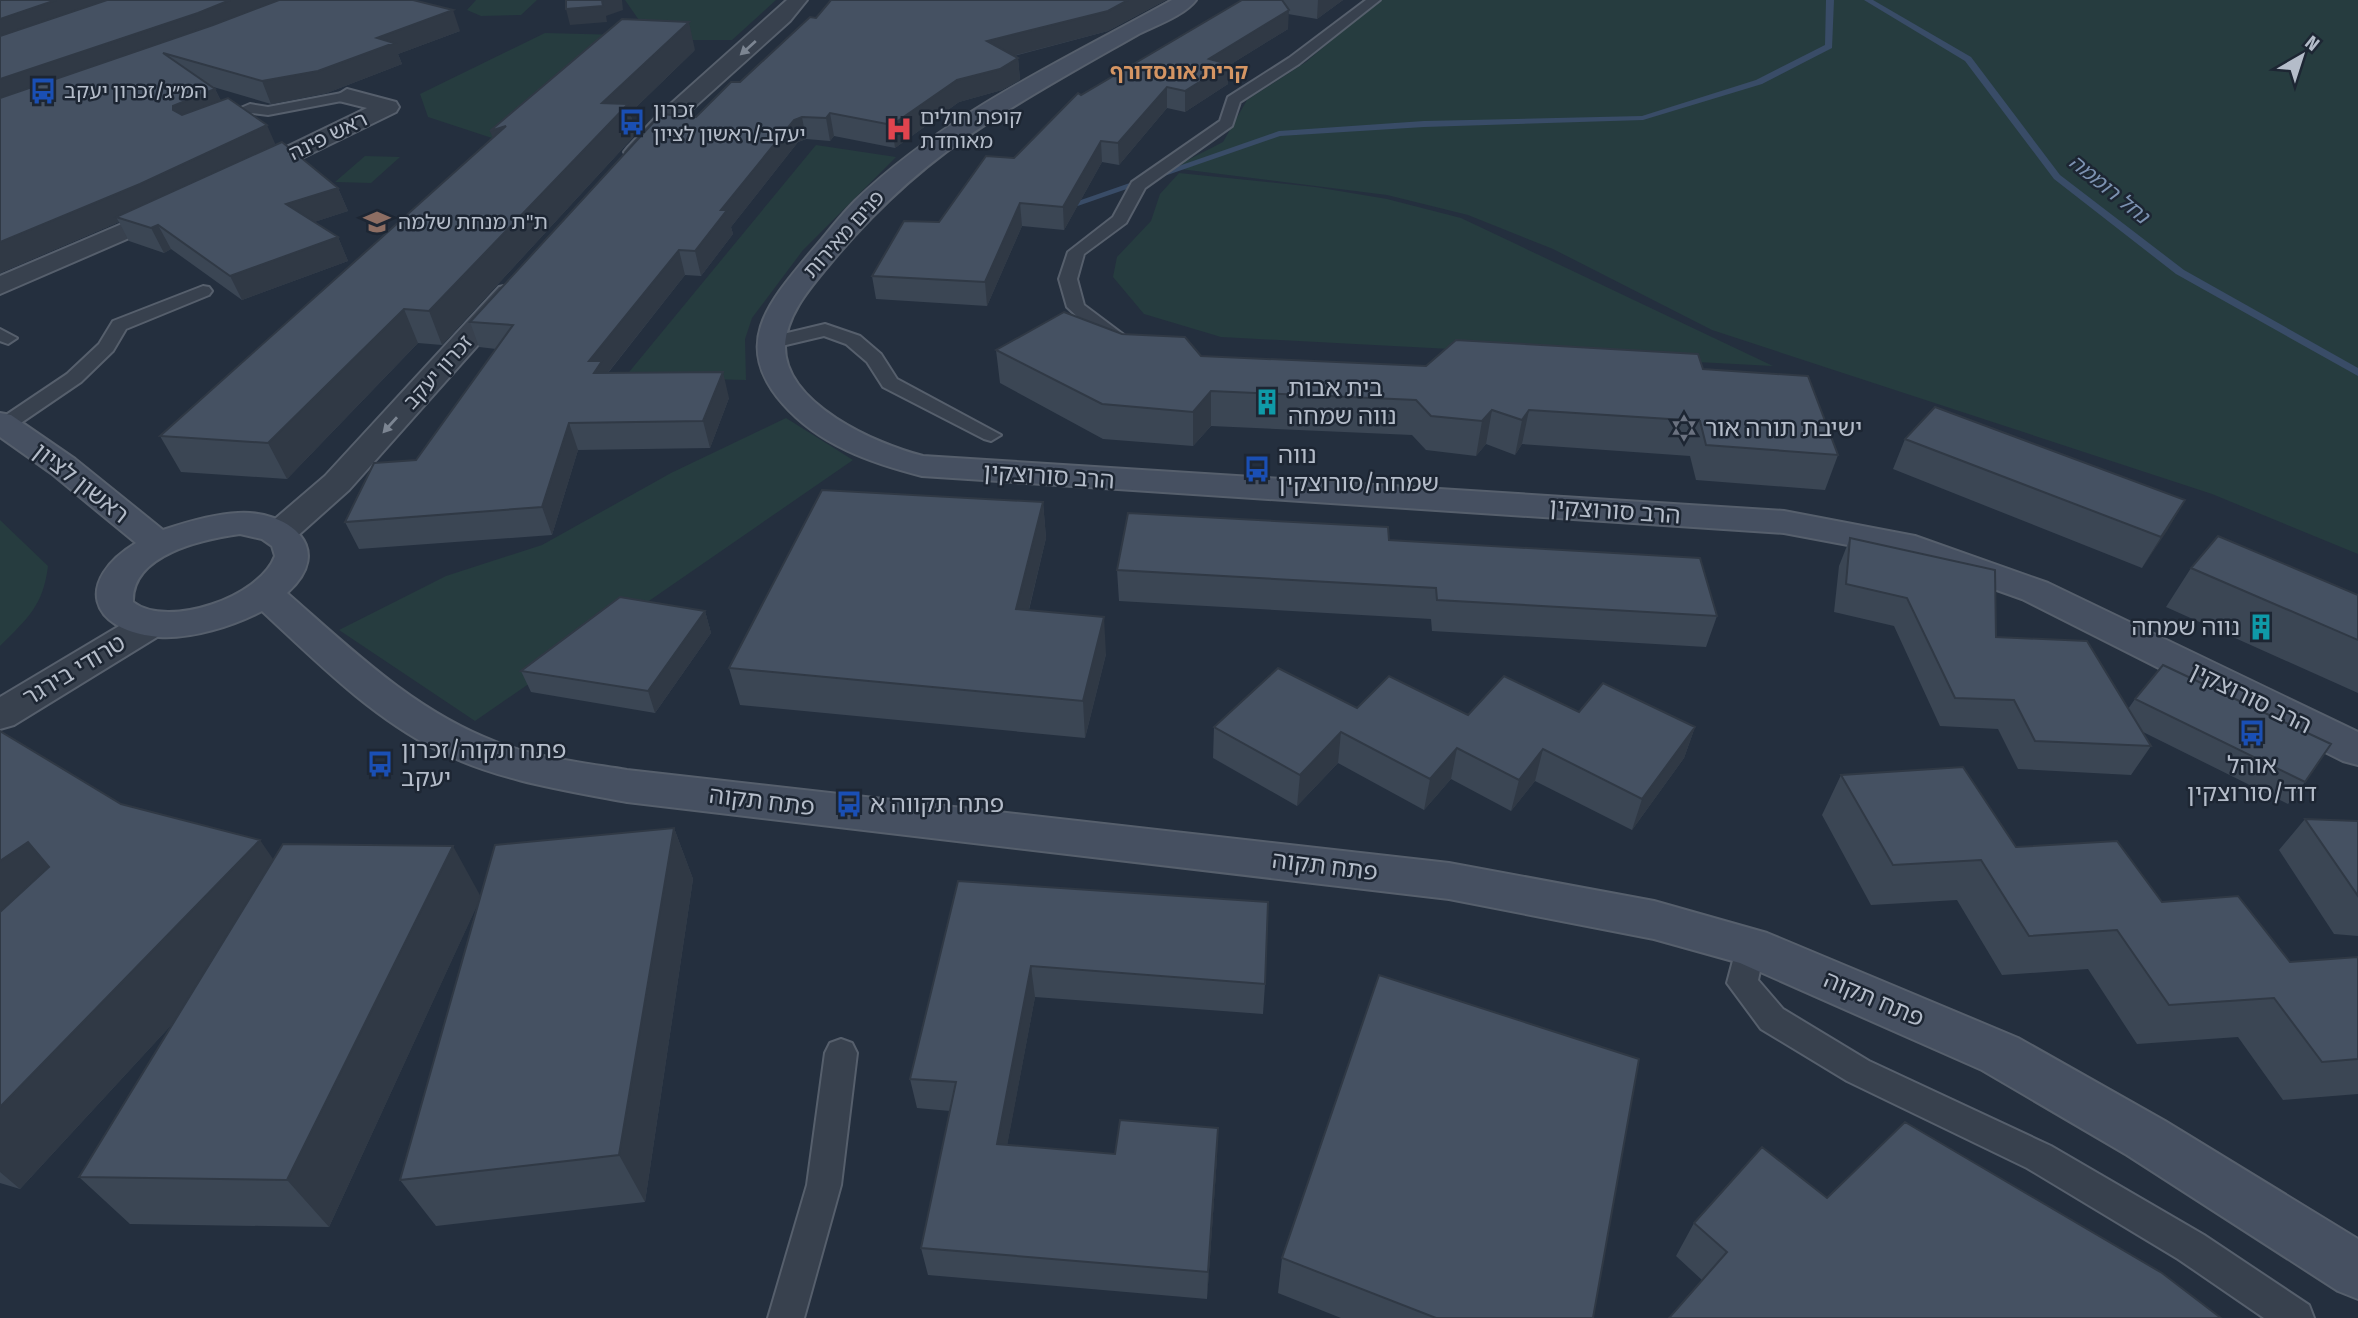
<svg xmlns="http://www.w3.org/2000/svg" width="2358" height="1318" viewBox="0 0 2358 1318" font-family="'Fira Sans Condensed','Noto Sans Hebrew',sans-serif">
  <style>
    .green { fill: #263c3f }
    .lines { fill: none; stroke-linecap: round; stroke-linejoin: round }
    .stream { fill: #394c67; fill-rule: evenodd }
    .lane-casing { stroke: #565f6c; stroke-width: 4 }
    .street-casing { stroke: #565f6c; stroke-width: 4 }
    .secondary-casing { stroke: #565f6c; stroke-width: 4 }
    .lane { fill: #38414e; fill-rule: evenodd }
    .street { fill: #38414e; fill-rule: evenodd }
    .secondary { fill: #465061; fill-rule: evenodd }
    .wall { fill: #3b4654 }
    .shaded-wall { fill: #303945 }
    .building { fill: #455162; stroke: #303945; stroke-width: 2 }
    .oneway { fill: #7c8592 }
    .labels { text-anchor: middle; stroke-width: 5; stroke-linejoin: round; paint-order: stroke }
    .far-neighbourhood-label { font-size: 21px; font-weight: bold; fill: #d59563; stroke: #1d2633 }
    .far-poi-label { font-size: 21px; fill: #b4bcc9; stroke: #1d2633; text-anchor: start }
    .far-street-label { font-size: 21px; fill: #b4bcc9; stroke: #1d2633 }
    .far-water-label { font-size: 21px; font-style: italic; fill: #7c92b1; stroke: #1d2633 }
    .poi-label { font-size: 24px; fill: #b4bcc9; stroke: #1d2633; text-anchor: start }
    .street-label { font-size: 24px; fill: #b4bcc9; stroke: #1d2633 }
  </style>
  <rect width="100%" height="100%" fill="#242f3e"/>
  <path class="green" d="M476,0H537L521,15L481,16L467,10Z
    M625,0H776L732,40H645L643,26Z
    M1379,0H2358V554L2212,494L1712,330L1553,249L1468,215L1387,195L1172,168L1223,142L1247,100L1306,62Z
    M545,33L623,35L495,139L428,117L420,94Z
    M816,145L896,157L803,250L752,318L745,339L746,380L625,377Z
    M365,156L400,157L371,183L335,182Z
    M1179,173L1315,187L1387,199L1461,218L1773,366L1221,337L1144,314L1113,277L1117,257L1151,221L1160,194Z
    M786,418L853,460L475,721L339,630L446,576L542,545L671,473Z
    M0,520L48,566C43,606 28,618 0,646Z"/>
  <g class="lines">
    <path class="stream" d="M1826,0H1834L1832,48L1762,84L1643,120L1424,127L1280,136L1066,210L1058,208L1279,131L1424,121L1642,116L1756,80L1825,45Z
      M1864,0H1873L1971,57L2060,175L2184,270L2358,368V376L2176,274L2054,179L1965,61Z"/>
    <g class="lane-casing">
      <path id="lane" d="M1366,0H1380L1299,64L1240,102L1232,126L1145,188L1126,223L1084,254L1077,279L1084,305L1132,341L1130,345H1116L1096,334L1067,307L1059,279L1068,252L1113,217L1132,182L1220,121L1228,97L1289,58Z
        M347,92L354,96L352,99L268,115L251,113L215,126L208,122L250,104L268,107Z
        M203,286L209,287L212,291L209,295L126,329L113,351L81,382L12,429L0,430V419L67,374L99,344L113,321Z
        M825,324L860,336L881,354L897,379L1001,435L991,441L984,439L883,387L867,362L846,344L824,336L769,349L760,343L762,339Z
        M0,329L17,338L8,344L0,341Z
        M1750,935L1761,938L1765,947L1758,980L1783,1009L1869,1061L2051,1146L2204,1235L2309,1305L2314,1318H2264L2178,1259L2027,1168L1847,1081L1761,1029L1727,983L1739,938Z
        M841,1039L852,1043L857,1053L841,1185L804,1318H768L807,1185L825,1053L830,1043Z"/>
    </g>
    <g class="street-casing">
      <path id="street" d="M787,0H807L790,21L671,128L644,157H628L624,152L628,147L655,118Z
        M347,89L396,102L399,107L396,112L257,180H239L236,175L239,170L367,108L339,101L336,96Z
        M171,203L180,206L184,211L180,216L0,294V276Z
        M509,285L519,287L523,293L519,299L349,490L293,540L281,543L269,540L264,532L269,524L325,476L499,287Z
        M149,613L162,616L168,625L162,634L14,725L0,729V697L136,616Z"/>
    </g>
    <g class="secondary-casing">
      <path id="secondary" d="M1172,0H1196C1184,16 1154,26 1137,35C1086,64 1035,92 986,124C925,163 875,209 829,265C810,288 786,315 785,347C785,404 876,444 923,456L1784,511L1915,536L2048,583L2358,732V765L2343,761L2022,599L1896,554L1784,533L922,476C871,463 819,445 783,404C731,345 768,303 810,253C825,236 839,217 855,201C945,114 1064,60 1172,0Z
        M0,413L11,415L75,459L163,530C187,522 213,514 238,513C288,510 337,548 287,593C351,649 414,711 496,742C537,758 584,763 627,770L1449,863L1654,901L1767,933L2018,1038L2165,1121L2358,1239V1299L2338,1291L2127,1155L1982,1070L1740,963L1654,939L1449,899L627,802C563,790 496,780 437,750C370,716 316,661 262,611C233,626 192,639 159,637C87,631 75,580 136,543L51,473L0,437ZM240,534L262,539L272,546L275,556C260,597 168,629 133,602C131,554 204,539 240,534Z"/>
    </g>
    <use href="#lane" class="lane"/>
    <use href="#street" class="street"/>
    <use href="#secondary" class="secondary"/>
  </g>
  <path class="wall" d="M0,0L460,31L398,54L402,64L327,93L271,104L210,86L215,89L221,101L276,145L338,188L348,211L314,222L338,237L348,261L242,300L171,249L164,253L129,241L119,222L0,273Z
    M831,0H1166L1108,31L1014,56L1018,58L1020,80L1002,90L959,102L895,148L834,136L830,141L806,139L798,142L731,227L733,234L701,276L685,275L608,373L729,398L710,448L578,450L552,535L359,549L345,522L416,460L496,349L479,347L470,322L696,117L740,82L816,18Z
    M1242,0H1343L1317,19L1288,14V29L1228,66V84L1185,112L1167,108L1119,165L1102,162L1064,230L1022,226L987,306L876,299L872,276L939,222L1014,158L1081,95Z
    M695,50L630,113L636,134L442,345L418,343L287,479L181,472L160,436Z
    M1122,334L1201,356L1426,366L1703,369L1838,455L1825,490L1696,480L1690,456L1522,444L1515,455L1486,444L1476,456L1426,450L1412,435L1211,426L1193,446L1103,439L1000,383L996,350Z
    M1905,439L2185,500L2142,568L1893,469Z
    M1043,502L1046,538L1029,610L1106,654L1085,738L740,705L729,668Z
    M1850,538L1996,637L2128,709L2135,699L2305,782L2288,804L2141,731L2151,746L2131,775L2018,769L1998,729L1940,726L1894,626L1834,612L1839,566Z
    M1389,540L1717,616L1706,647L1432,631L1431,619L1119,601L1117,570Z
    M2191,568L2358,595V693L2166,607Z
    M705,611L711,633L655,713L531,692L521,671Z
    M1357,708L1468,715L1579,712L1695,727L1684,758L1632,830L1535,781L1511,811L1451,779L1424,810L1338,763L1297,806L1213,758L1214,727Z
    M0,731L121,804L274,860L480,896L674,828L693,879L645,1202L436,1226L400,1180L478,903L329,1227L130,1224L79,1177L174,1022L20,1189L0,1183Z
    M1841,775L2016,847L2162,902L2290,962L2358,957V1094L2283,1100L2238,1037L2137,1044L2088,969L2002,975L1957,900L1871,905L1822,815Z
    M2305,819L2358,821V936L2334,934L2279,850Z
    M958,881L1265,984L1263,1014L1035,997L1007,1145L1115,1154L1217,1157L1207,1299L928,1275L921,1248L950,1111L917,1108L910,1079Z
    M1827,1198L1702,1280L1676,1256L1694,1223Z
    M1282,1258L1593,1318H1341L1278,1293Z"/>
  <path class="shaded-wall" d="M56,0H124L0,44V19Z
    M230,0H291L0,105V79Z
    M602,0H622L623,10L606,16L607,22L570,25L566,9Z
    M1128,0H1166L1108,31L989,62L987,41Z
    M1318,0H1343L1317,19Z
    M453,10L460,31L398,54L402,64L327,93L271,104L262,81Z
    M1289,10L1288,29L1228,66V84L1185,112V91L1209,59Z
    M689,22L695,50L630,113L636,134L442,345L429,311L602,103Z
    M1018,58L1020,80L1002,90L959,102L895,148L892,125L957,80Z
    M1167,87V108L1119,165L1118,143Z
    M215,89L226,111L184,129L173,110V106Z
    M830,113L834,136L830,141L826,118Z
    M802,117L806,139L798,142L731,227L733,234L701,276L695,251L721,210L794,120Z
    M267,125L277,148L116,217L119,222L0,273V242Z
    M506,126L501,161L490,131Z
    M1101,141L1102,162L1064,230L1063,207Z
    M338,188L348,211L296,228L286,204Z
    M1020,203L1022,226L987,306L985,282Z
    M158,225L171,249L164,253L151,228Z
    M338,237L348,261L242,300L230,276Z
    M679,250L685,275L606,375L602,400L589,361Z
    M404,309L418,343L287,479L268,443Z
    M723,372L729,398L710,448L703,421Z
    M1211,391V426L1193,446V412Z
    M1492,410L1486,444L1476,456L1482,421Z
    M1529,410L1522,444L1515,455L1522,420Z
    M569,423L578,450L552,535L542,507Z
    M2185,500L2167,531L2142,568L2161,537Z
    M1043,502L1046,538L1020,646L1016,609Z
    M705,611L711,633L655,713L648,691Z
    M1104,617L1106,654L1085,738L1083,701Z
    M1695,727L1684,758L1632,830L1642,799Z
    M1341,732L1338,763L1297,806L1300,775Z
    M1457,748L1451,779L1424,810L1430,779Z
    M1543,749L1535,781L1511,811L1519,780Z
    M674,828L693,879L645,1202L619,1155Z
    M260,840L295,891L20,1189L0,1172V1107Z
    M28,842L72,893L0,944V861Z
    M453,846L481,897L329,1227L287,1180Z
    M1031,966L1035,997L1002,1173L997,1144Z
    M1218,1128L1217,1157L1207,1299L1208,1272Z"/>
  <path class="building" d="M0,0H56L0,19Z
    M107,0H230L198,13L0,79V36Z
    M279,0H413L453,10L377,38L394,43L318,71L262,81L163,53L215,89L173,106V110L182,115L228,98L267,125L140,184L0,242V98L213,25Z
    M566,0H603H602L603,6L566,9Z
    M831,0H1128L1108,11L987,41L1018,58L1000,69L957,80L892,125L830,113L826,118L802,117L794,120L721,210H727L695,251L679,250L589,361H602L594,373L723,372L703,421L569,423L542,507L345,522L374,463L416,460L513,325L470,322L661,114L696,117L731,82H740L810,17L816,18Z
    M1242,0H1282L1289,10L1209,59L1228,64L1185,91L1167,87L1118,143L1101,141L1063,207L1020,203L985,282L872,276L904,221L939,222L986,156L1014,158L1078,93L1081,95Z
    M622,19L689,22L602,103L628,104L429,311L404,309L268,443L160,436L506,126L490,131Z
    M282,142L338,188L286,204L338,237L230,276L158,225L151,228L116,217Z
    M1064,312L1122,334L1185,337L1201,356L1426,366L1456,340L1698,354L1703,369L1808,376L1838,455L1706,445L1700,421L1529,410L1522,420L1492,410L1482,421L1431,416L1416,400L1211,391L1193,412L1102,404L996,350Z
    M1935,407L2185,500L2161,537L1905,439Z
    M822,490L1043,502L1016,609L1104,617L1083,701L729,668Z
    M1128,513L1388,527L1389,540L1700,558L1717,616L1437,600L1436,588L1117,570Z
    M2218,536L2358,595V640L2191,568Z
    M1850,538L1995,570L1996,637L2087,641L2151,746L2035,741L2014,700L1955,698L1907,598L1846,584Z
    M620,597L705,611L648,691L521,671Z
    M2163,665L2331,744L2305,782L2135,699Z
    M1278,668L1357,708L1389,676L1468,715L1504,676L1579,712L1603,683L1695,727L1642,799L1543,749L1519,780L1457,748L1430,779L1341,732L1300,775L1214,727Z
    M0,731L121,804L260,840L0,1107V912L49,867L28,842L0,861Z
    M1963,767L2016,847L2117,841L2162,902L2238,896L2290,962L2358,957V1059L2322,1062L2274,998L2169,1005L2117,930L2029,936L1981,860L1893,865L1841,775Z
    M2305,819L2358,821V896Z
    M674,828L619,1155L400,1180L495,845Z
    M283,844L453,846L287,1180L79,1177Z
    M958,881L1268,902L1265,984L1031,966L997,1144L1115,1154L1120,1120L1218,1128L1208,1272L921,1248L956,1082L910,1079Z
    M1379,975L1639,1059L1593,1318H1436L1282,1258Z
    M1905,1122L2162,1273L2221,1318H1669L1727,1252L1694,1223L1762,1147L1827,1198Z"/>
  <defs><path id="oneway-solid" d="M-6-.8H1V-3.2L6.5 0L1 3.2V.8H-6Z" transform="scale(1.75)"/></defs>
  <g class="oneway">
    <use href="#oneway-solid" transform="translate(748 48) rotate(138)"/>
    <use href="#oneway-solid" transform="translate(390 425) rotate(132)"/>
  </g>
  <defs>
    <g id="bus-bare" transform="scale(2.1)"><path d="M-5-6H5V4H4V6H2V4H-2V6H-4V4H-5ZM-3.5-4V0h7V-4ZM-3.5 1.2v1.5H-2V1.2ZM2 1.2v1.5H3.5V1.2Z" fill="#1a4fb4" stroke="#1d2633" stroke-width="2.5" paint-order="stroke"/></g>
    <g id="hospital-bare" transform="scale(2.1)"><path d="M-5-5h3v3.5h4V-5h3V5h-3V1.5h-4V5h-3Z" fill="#e0444e" stroke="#1d2633" stroke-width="2.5" paint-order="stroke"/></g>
    <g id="school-bare" transform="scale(2.1)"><path d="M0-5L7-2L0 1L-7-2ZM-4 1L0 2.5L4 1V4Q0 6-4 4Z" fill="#8d6e63" stroke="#1d2633" stroke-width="2.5" paint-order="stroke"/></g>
    <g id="building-bare" transform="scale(2.1)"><path d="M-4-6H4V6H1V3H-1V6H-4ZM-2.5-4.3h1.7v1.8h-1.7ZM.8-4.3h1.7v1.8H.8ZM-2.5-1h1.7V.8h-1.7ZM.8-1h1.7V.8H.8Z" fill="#0f9aa8" stroke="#1d2633" stroke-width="2.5" paint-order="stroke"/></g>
    <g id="synagogue-bare" transform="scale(2.1)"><path d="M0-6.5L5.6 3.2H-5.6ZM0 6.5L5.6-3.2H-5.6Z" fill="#6b7280" stroke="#1d2633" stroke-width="2.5" paint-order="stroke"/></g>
  </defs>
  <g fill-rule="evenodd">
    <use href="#bus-bare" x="43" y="91"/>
    <use href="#bus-bare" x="632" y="122"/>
    <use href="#hospital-bare" x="899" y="129"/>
    <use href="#school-bare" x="377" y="222"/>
    <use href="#building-bare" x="1267" y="402"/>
    <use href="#synagogue-bare" x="1684" y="428"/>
    <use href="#bus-bare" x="1257" y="469"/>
    <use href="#building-bare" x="2261" y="627"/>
    <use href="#bus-bare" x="2252" y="733"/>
    <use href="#bus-bare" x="380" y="764"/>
    <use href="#bus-bare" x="849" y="804"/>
  </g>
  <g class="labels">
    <g class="far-neighbourhood-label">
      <text x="1179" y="79">קרית אונסדורף</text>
    </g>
    <g class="far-poi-label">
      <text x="64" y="98">המ״ג/זכרון יעקב</text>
      <text x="653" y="117">זכרון<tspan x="653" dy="24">יעקב/ראשון לציון</tspan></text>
      <text x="920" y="124">קופת חולים<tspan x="920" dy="24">מאוחדת</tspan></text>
      <text x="398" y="229">ת"ת מנחת שלמה</text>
    </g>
    <g class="far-street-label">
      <text transform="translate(328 136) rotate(-26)" y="7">ראש פינה</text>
      <text transform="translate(844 234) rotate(-48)" y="7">פנים מאירות</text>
      <text transform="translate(438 372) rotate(-48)" y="7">זכרון יעקב</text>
    </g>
    <g class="far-water-label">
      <text transform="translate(2109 189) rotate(39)" y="7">נחל רוממה</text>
    </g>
    <g class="poi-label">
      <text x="1288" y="396">בית אבות<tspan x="1288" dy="28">נווה שמחה</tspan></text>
      <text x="1705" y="436">ישיבת תורה אור</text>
      <text x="1278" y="463">נווה<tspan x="1278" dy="28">שמחה/סורוצקין</tspan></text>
      <text x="2240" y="635" text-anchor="end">נווה שמחה</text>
      <text x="401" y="758">פתח תקוה/זכרון<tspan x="401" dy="28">יעקב</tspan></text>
      <text x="2252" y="773" text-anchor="middle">אוהל<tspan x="2252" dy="28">דוד/סורוצקין</tspan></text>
      <text x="870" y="812">פתח תקווה א</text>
    </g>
    <g class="street-label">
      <text transform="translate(1049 476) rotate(4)" y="8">הרב סורוצקין</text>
      <text transform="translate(81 483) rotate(38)" y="8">ראשון לציון</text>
      <text transform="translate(1615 511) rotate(4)" y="8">הרב סורוצקין</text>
      <text transform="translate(74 670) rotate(-31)" y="8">טרודי בירגר</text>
      <text transform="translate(2251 698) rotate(26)" y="8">הרב סורוצקין</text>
      <text transform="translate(762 801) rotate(7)" y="8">פתח תקוה</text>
      <text transform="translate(1325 866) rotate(7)" y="8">פתח תקוה</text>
      <text transform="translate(1874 999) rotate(23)" y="8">פתח תקוה</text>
    </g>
  </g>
  <g transform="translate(2302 56) rotate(39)" stroke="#1d2633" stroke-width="5" paint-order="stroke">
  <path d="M0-5L12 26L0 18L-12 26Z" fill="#b4bcc9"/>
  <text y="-10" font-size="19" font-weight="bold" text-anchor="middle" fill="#b4bcc9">N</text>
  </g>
</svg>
